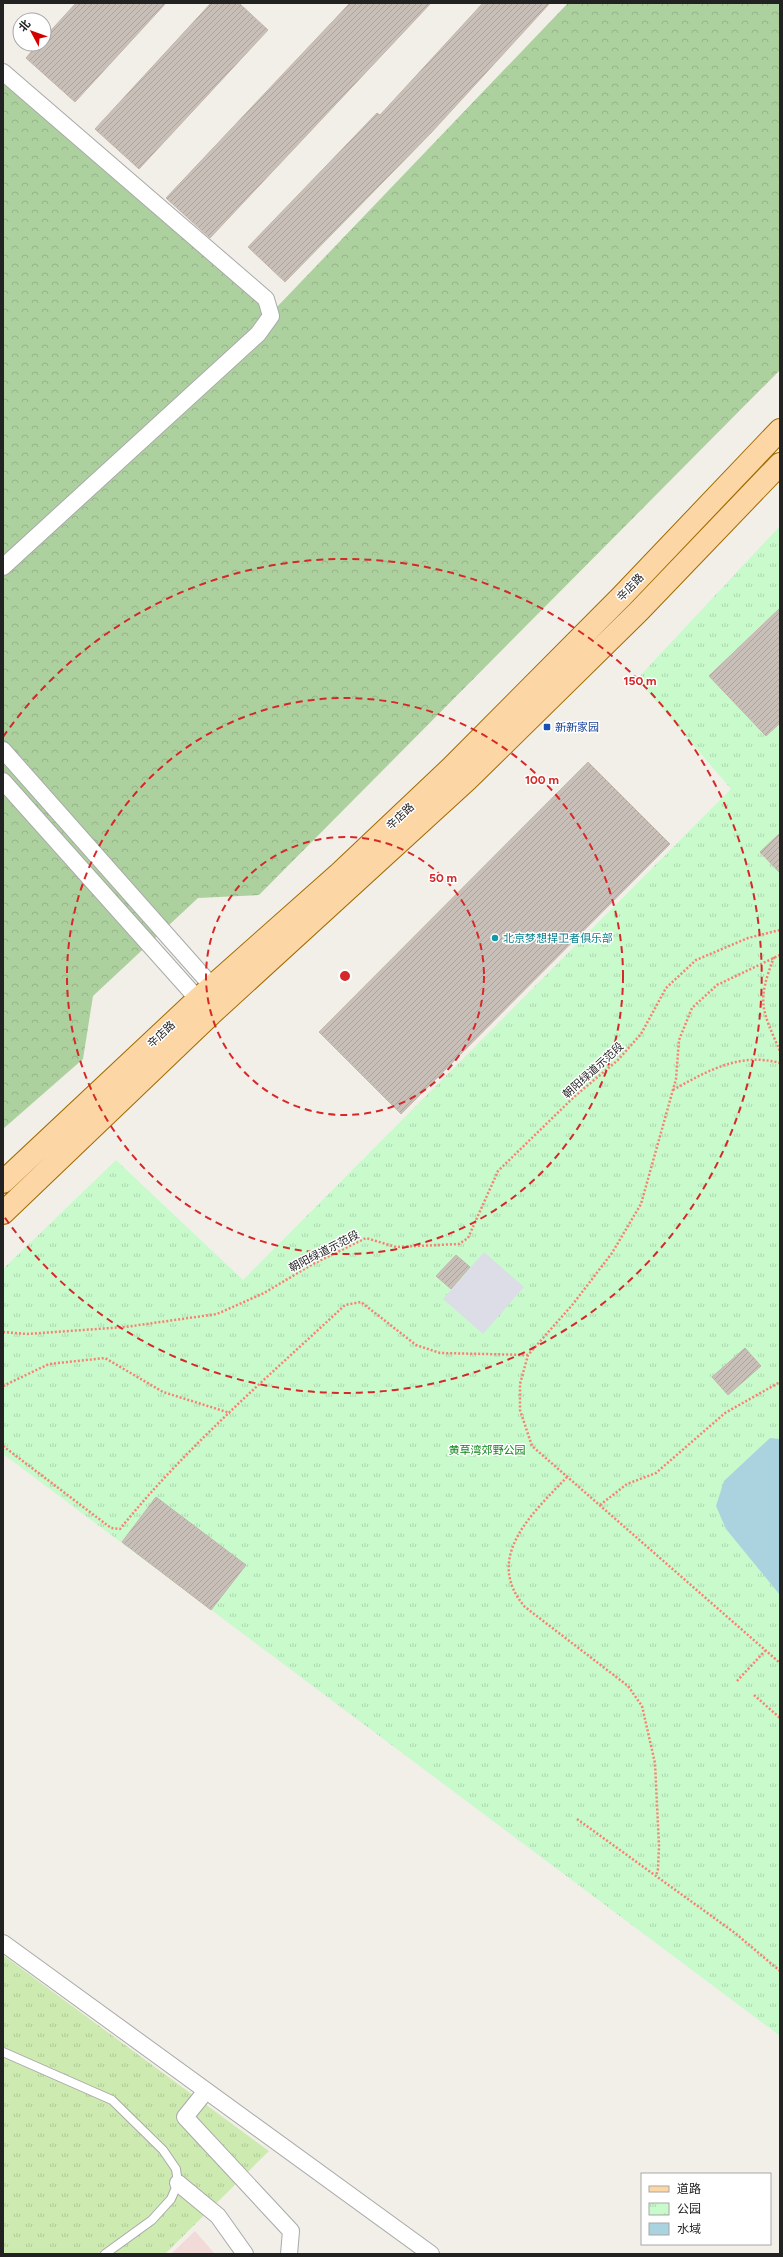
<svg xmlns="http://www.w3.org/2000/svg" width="783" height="2257" viewBox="0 0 783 2257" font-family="Figtree,'Noto Sans SC',sans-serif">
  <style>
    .commercial { fill: #f2dad9 }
    .grass { fill: url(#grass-tufts) }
    .forest { fill: url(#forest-crowns) }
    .park { fill: url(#park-tufts) }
    .plaza { fill: #dddde8 }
    .water { fill: #aad3df }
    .building { fill: url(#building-hatch); stroke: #c4b6ab }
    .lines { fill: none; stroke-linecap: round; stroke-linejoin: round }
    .service-casing { stroke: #a9a9a9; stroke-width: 10 }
    .minor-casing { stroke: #a9a9a9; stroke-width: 18 }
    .primary-casing { stroke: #a06b00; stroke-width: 24 }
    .path { stroke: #fa8072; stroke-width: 2.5; stroke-dasharray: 2 2; stroke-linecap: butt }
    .service { stroke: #fff; stroke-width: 8 }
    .minor { stroke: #fff; stroke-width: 16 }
    .primary { stroke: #fcd6a4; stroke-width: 22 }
    .ring { fill: none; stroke: #d62828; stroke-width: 2; stroke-dasharray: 7 5 }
    .transit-dot { fill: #1a4fb4; stroke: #fff; stroke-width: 1.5 }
    .culture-dot { fill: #0f9aa8; stroke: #fff; stroke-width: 1.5 }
    .labels { text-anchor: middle; stroke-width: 3; stroke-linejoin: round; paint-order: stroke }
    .street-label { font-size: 11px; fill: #222; stroke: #fff }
    .transit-label { font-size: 11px; fill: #164399; stroke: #fff; text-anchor: start }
    .culture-label { font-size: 11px; fill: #0d838f; stroke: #fff; text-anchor: start }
    .park-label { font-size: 11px; fill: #0c8416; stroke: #fff }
    .centre { fill: #d62828; stroke: #fff; stroke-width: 2 }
    .ring-label { font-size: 12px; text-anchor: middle; font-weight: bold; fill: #d62828; stroke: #fff; stroke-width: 3; stroke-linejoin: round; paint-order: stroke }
  </style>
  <defs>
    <pattern id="grass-tufts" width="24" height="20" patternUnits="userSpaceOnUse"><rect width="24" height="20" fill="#cdebb0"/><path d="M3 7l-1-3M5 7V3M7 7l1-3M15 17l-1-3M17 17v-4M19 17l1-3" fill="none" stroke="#b0c997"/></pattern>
    <pattern id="forest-crowns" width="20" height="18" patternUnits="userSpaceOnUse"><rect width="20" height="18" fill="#add19e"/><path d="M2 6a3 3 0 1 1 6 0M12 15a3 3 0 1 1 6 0" fill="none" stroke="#95b388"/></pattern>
    <pattern id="park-tufts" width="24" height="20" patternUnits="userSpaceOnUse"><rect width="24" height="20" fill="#c8facc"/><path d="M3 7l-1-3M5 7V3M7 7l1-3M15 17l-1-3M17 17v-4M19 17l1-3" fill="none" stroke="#acd6af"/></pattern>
    <pattern id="building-hatch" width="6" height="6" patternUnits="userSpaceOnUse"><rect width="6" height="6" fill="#c7bfb8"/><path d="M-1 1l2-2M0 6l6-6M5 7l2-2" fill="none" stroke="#aba49e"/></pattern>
  </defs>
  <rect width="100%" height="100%" fill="#f2efe9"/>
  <path class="commercial" d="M195,2231L215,2254H171Z"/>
  <path class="grass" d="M3,1955L269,2151L165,2254H3Z"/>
  <path class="forest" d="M568,3H780V370L259,895L198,898L93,996L83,1059L3,1129V75L275,309Z"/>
  <path class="park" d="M780,526V2036L3,1454V1269L116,1160L243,1280L731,789L637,679Z"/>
  <path class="plaza" d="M484,1252L524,1287L483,1334L443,1299Z"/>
  <path class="water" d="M770,1438L780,1439V1595L726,1529L716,1506L724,1481Z"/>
  <path class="building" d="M76,3H166L75,102L26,58L38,44H44V38Z
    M211,3H239L268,30L139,169L95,129Z
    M350,3H431L210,238L166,198Z
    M483,3H550L430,134L285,282L248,247L377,113L380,115Z
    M780,608V723L766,736L709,676Z
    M588,762L670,844L401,1114L319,1032Z
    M780,833V873L760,852Z
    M456,1255L470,1267L451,1289L436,1276Z
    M745,1348L761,1366L728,1395L712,1377Z
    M156,1497L246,1565L211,1610L122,1542Z"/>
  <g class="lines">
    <g class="service-casing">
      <path id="service" d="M3,2052L112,2100L163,2150L176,2169L178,2183L171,2199L152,2220L105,2254"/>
    </g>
    <g class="minor-casing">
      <path id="minor" d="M3,72L266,299L271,316L258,334L3,567
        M3,750L219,994
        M3,781L204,1006
        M3,1943L431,2254
        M206,2091L185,2117L291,2231L289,2254
        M178,2183L218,2216L245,2254"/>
    </g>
    <g class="primary-casing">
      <path id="primary" d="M3,1182L198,999L340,873L452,767L622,596L780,430
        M3,1213L211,1014L467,780L639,611L780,464"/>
    </g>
    <path class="path" d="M780,955L717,985L692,1008L679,1040L676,1079L641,1204L612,1253L573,1304L528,1355L520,1384V1410L532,1446L780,1663
      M774,957C757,1002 761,1008 780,1051
      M673,1090C707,1071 740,1052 780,1063
      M3,1332L27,1334L125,1327L217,1314L264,1293L313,1264L366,1238L396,1247L459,1244L468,1238L498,1171L575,1096L618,1060L641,1034L666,988L696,960L748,938L780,930
      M3,1386L49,1364L105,1358L163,1392L230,1413
      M3,1446L111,1528L120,1529C186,1447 268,1377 345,1305L361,1302L416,1345L440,1353L528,1355
      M567,1477C534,1512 482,1557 525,1607L628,1686L642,1706L655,1763L659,1846L658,1869L656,1876
      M600,1505L627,1484L656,1473L725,1413L780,1382
      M737,1681L765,1651
      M754,1695L780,1718
      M577,1819L735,1933L780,1971"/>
    <use href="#service" class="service"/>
    <use href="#minor" class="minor"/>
    <use href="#primary" class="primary"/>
  </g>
  <g class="ring">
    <circle cx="345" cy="976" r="139"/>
    <circle cx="345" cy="976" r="278"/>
    <path d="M3 737A417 417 0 1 1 3 1215"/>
  </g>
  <rect class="transit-dot" x="543" y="723" width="8" height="8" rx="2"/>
  <circle class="culture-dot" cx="495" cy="938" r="4"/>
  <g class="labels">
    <g class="street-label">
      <text transform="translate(630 587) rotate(-46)" y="4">辛店路</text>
      <text transform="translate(400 816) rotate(-43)" y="4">辛店路</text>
      <text transform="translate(161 1034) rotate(-43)" y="4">辛店路</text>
      <text transform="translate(593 1070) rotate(-42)" y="4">朝阳绿道示范段</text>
      <text transform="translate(324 1251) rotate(-27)" y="4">朝阳绿道示范段</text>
    </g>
    <g class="transit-label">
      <text x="555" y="731">新新家园</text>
    </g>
    <g class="culture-label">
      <text x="503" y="942">北京梦想捍卫者俱乐部</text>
    </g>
    <g class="park-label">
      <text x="487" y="1454">黄草湾郊野公园</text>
    </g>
  </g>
  <circle cx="345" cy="976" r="6" class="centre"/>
  <g class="ring-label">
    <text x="640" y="685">150 m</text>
    <text x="542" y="784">100 m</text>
    <text x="443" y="882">50 m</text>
  </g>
  <rect width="783" height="2257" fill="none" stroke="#222222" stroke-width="8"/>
  <rect x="641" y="2173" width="130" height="72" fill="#ffffff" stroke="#a7a7a7"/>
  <rect x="649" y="2186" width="20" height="6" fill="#fcd6a4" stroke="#a7a7a7"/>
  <text x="677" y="2193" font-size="12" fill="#222222">道路</text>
  <rect x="649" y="2203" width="20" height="12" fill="url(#park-tufts)" stroke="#a7a7a7"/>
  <text x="677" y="2213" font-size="12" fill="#222222">公园</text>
  <rect x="649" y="2223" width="20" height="12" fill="#aad3df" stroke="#a7a7a7"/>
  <text x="677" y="2233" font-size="12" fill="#222222">水域</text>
  <g transform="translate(32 32) rotate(311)"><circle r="19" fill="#ffffff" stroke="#a7a7a7"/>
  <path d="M0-3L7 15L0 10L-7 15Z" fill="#d40000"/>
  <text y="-6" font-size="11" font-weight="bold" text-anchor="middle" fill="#222222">北</text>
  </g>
</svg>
